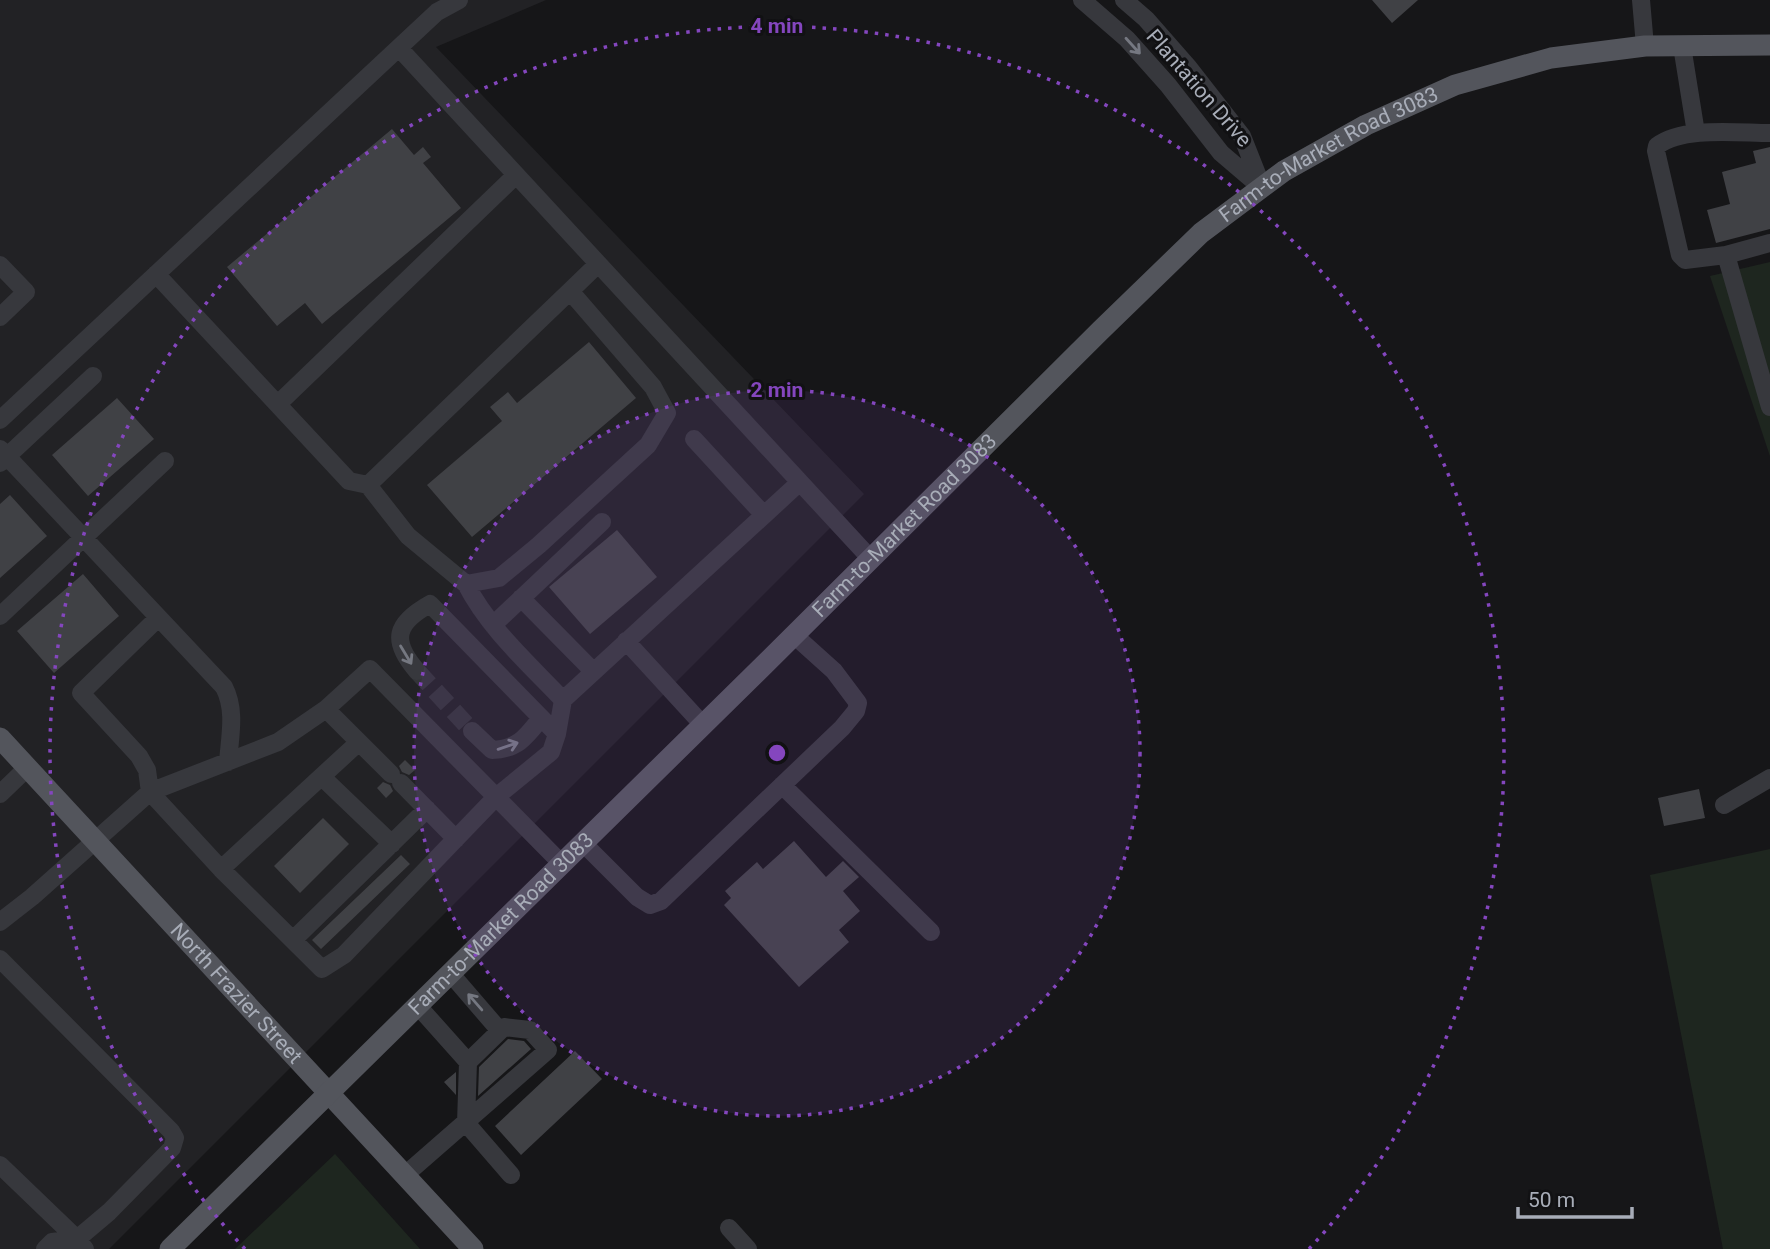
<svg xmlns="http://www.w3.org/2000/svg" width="1770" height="1249" viewBox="0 0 1770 1249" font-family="Roboto,sans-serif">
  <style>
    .built { fill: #222225 }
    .green { fill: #1e261f }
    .building { fill: #404145 }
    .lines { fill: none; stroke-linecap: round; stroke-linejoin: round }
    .minor-tunnel { stroke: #333438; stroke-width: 18; stroke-dasharray: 18 9; stroke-linecap: butt }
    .minor { stroke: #37383d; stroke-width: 18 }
    .major { stroke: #53555c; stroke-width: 21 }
    .oneway { stroke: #757881 }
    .ring { fill: none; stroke: #8446be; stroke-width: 3.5; stroke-dasharray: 3.5 7 }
    .labels { text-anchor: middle; stroke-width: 6; stroke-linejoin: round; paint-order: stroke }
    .street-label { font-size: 21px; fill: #a8adb8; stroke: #111113 }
    .centre { fill: #8446be; stroke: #111113; stroke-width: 3.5 }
    .ring-label { font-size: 21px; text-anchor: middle; font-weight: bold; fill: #8446be; stroke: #111113; stroke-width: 6; stroke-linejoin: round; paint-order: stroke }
  </style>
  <rect width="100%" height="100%" fill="#161618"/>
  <path class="built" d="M0,0H546L436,47L864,494L109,1249H0Z"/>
  <path class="green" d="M1770,262V456L1710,276Z
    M1770,849V1249H1723L1650,875Z
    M335,1154L420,1249H235Z"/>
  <path class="building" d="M1372,0H1418L1392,23Z
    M392,129L414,155L423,147L431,157L423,163L461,208L322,324L305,303L277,326L227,267Z
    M1770,147V229L1716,243L1707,210L1730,204L1722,172L1756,163L1753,151Z
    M589,342L636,398L472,537L427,485L502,421L490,407L508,392L517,403Z
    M117,398L154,439L88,496L52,455Z
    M10,495L47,536L0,578V504Z
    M617,530L657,577L590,634L549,587Z
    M83,574L119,616L54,673L17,631Z
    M405,760L415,770L409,775L402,772L399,766Z
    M383,782L390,785L393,791L386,798L377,788Z
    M1699,789L1705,818L1664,826L1658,798Z
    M323,818L349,844L300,893L274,866Z
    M794,841L826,877L843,861L859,877L843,891L860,911L839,930L849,942L799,987L724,905L731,898L725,891L757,862L763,869Z
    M401,855L410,864L321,949L312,940Z
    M508,1039L524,1041L531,1049L478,1096L479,1067Z
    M575,1051L602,1079L521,1155L495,1126Z
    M456,1072V1095L444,1082Z"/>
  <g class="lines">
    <path class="minor-tunnel" d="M417,671L472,731"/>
    <path class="minor" d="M1082,0L1127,39L1168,85L1221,153L1262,188
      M1124,0L1146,19L1189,68L1242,136L1261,184
      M1641,0L1645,46
      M1682,46L1696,133
      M399,48L870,558
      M1770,133C1738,133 1683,126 1657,146L1656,151L1680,255L1685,260L1726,255L1770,243
      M1726,255L1770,407
      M0,265L26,292L0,317
      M156,274L349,481L368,485
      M570,291L653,387L667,413L648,445L539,545L499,578L466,584L408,536L368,485L570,291L598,264
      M278,404L516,175
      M0,420L437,12L459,0
      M694,439L764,515
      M0,449L224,687C236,710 230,736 228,762
      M0,463L93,376
      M466,584C489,629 529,664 563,700L800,482
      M521,598L593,671
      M0,616L165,461
      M158,618L81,693L139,756L147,770L150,792L221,869L322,969L344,955L496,797L551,752L557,734L563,700
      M493,625L602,522
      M626,641L703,725
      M417,671C390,640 396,623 430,604L557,734
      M326,709L391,774
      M472,731L492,750C518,749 526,737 541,718
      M322,777L392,844
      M401,783L456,839
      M782,785L931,932
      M0,794L27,768
      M1724,805L1770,778
      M583,843L637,897L650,905L661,901L842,728L856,711L858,703L834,671L794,635
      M221,869L359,742
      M0,922L32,897L150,792L278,742L326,709L370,669L562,864
      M293,940L427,809
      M0,959L171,1131L175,1138L172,1148L109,1212L77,1239L0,1165
      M451,974L500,1031
      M418,1006L468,1062L466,1123L511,1175
      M405,1175L548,1050L530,1030L504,1027L468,1062
      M729,1228L748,1249
      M45,1249L52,1242L77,1239L85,1249"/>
    <g class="major">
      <path id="s1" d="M0,738L473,1249"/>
      <path id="s2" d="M170,1249L764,665L1101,330L1201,233L1284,171L1366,125L1455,85L1551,58L1645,46L1770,45"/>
    </g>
  </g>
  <defs><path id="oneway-shaft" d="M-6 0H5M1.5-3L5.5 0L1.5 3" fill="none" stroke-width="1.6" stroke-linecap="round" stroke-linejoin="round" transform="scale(1.75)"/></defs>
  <g class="oneway">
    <use href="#oneway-shaft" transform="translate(1133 46) rotate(48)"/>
    <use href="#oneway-shaft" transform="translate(406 655) rotate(59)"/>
    <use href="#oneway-shaft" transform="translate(508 746) rotate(-19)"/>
    <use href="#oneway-shaft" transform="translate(475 1002) rotate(-131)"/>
  </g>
  <circle cx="777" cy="753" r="363" fill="#8446be" fill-opacity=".12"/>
  <g class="ring">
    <circle cx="777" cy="753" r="363"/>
    <path d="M245 1249A727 727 0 1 1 1309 1249"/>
  </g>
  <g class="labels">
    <g class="street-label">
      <text transform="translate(1199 88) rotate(49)" y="7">Plantation Drive</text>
      <text dy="7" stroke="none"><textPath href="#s2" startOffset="1598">Farm-to-Market Road 3083</textPath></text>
      <text dy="7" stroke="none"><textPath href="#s2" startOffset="1031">Farm-to-Market Road 3083</textPath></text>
      <text dy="7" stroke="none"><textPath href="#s2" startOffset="464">Farm-to-Market Road 3083</textPath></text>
      <text dy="7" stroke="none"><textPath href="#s1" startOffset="348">North Frazier Street</textPath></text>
    </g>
  </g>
  <circle cx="777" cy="753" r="10" class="centre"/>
  <g class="ring-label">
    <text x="777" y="33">4 min</text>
    <text x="777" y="397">2 min</text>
  </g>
  <path d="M1518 1207v10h114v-10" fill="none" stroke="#a8adb8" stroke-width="3.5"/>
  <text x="1528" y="1207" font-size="21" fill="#a8adb8" stroke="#111113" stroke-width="5" paint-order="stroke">50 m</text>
</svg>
